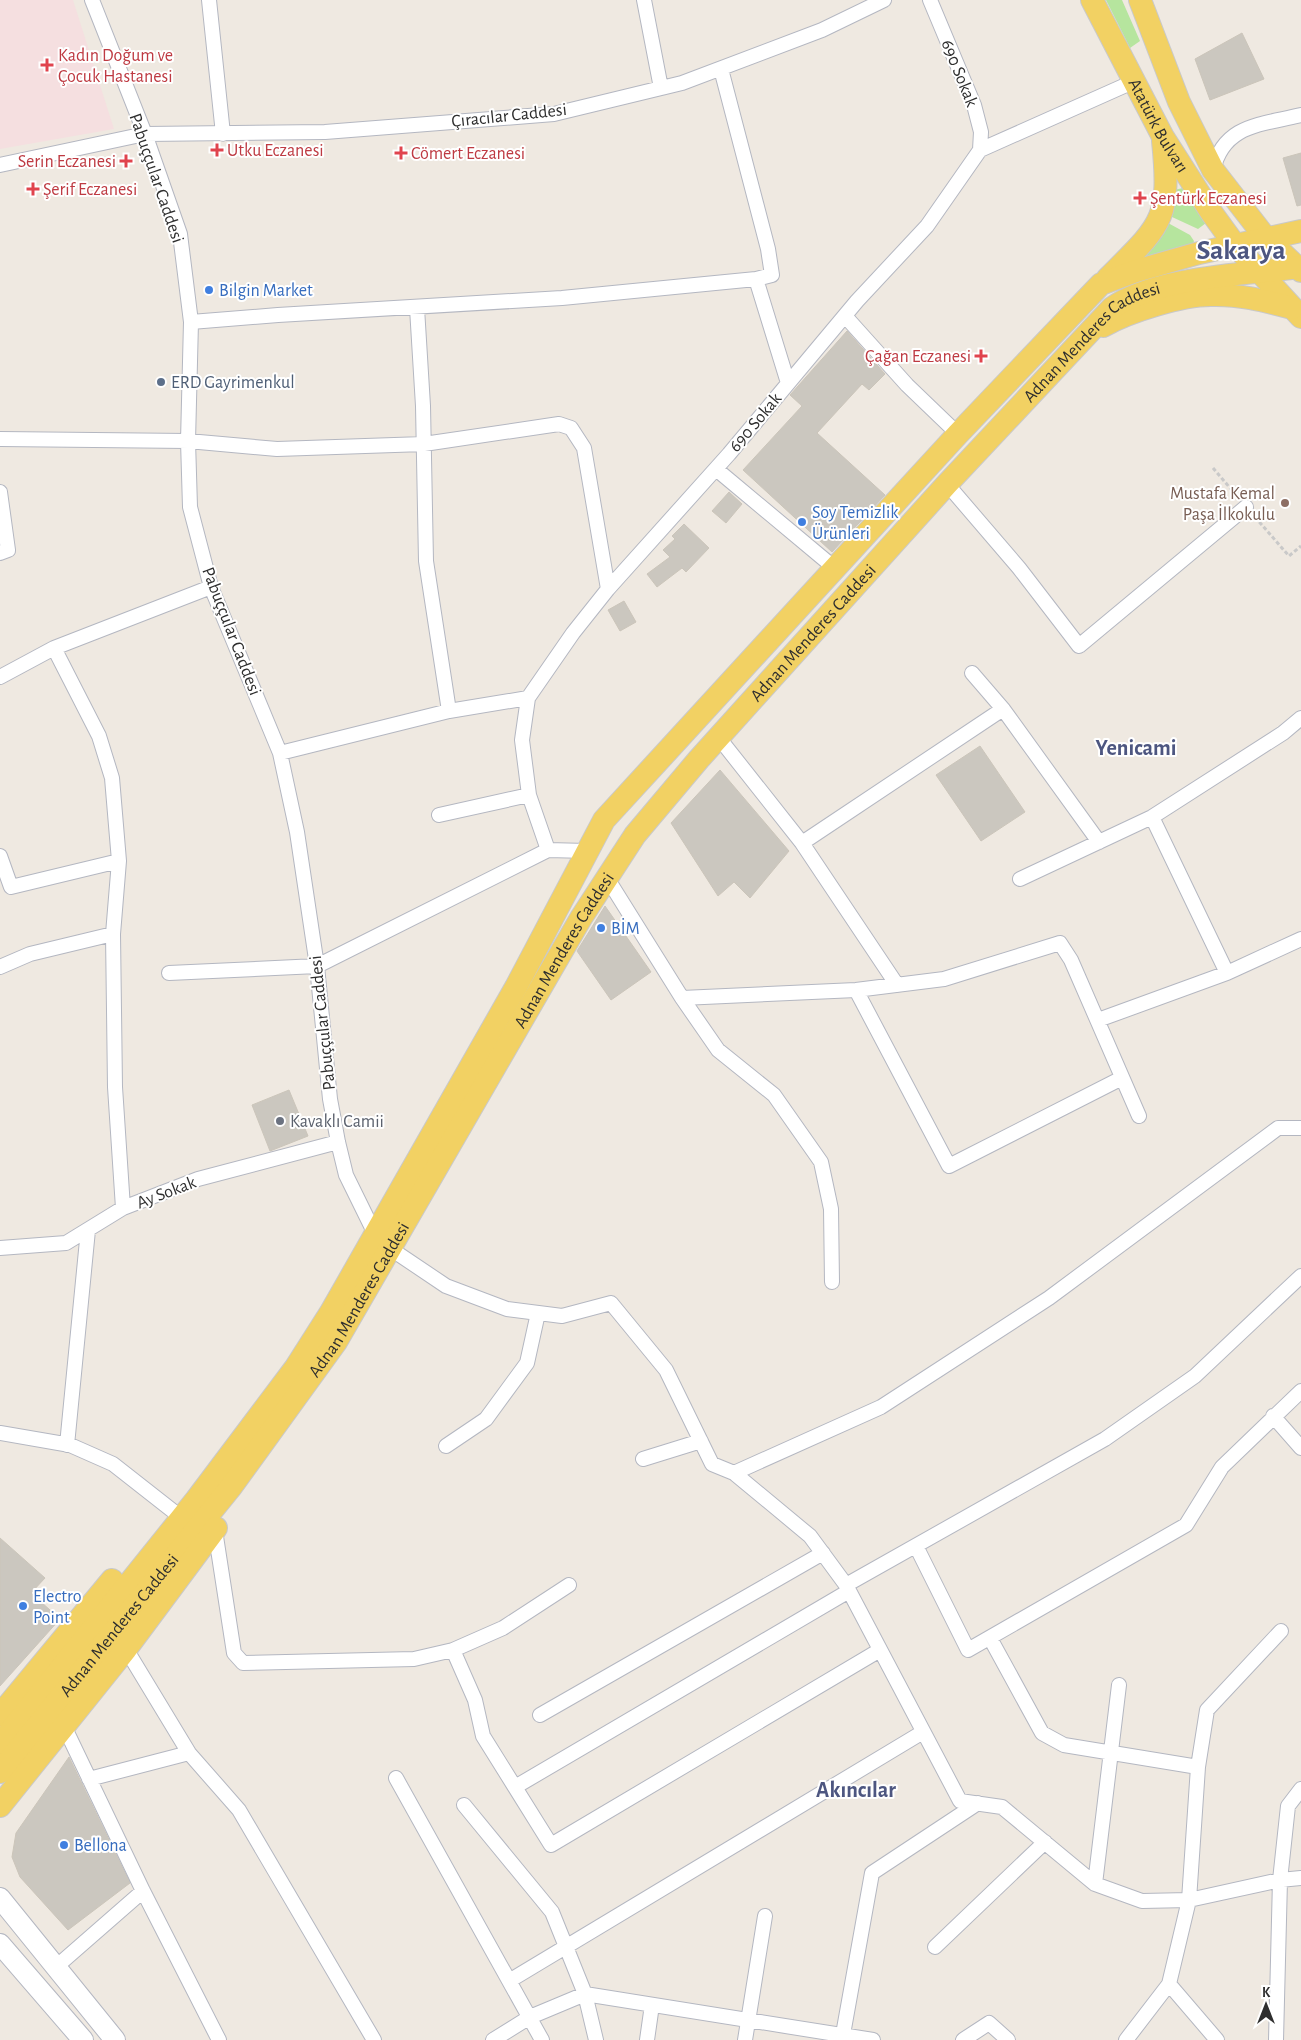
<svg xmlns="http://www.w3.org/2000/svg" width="1301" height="2040" viewBox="0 0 1301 2040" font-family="'Alegreya Sans',sans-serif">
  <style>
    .medical { fill: #f5dfe0 }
    .green { fill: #b6e59e }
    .building { fill: #cbc7bf; stroke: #cbc5ba }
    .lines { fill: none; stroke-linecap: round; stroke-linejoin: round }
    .minor-casing { stroke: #b4b7c1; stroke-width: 16 }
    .secondary-casing { stroke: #b4b7c1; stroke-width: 22 }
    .primary-casing { stroke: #c9c9c9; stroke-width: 24 }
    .path { stroke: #c9c9c9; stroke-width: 3; stroke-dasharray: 4 2.5; stroke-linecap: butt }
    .minor { stroke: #fff; stroke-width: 14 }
    .secondary { stroke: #fff; stroke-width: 20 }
    .primary { stroke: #f2d163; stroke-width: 22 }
    .health-dot { fill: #e0444e; stroke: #fff; stroke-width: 2 }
    .shop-dot { fill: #3f7fe0; stroke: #fff; stroke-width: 2 }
    .service-dot { fill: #5c6f8a; stroke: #fff; stroke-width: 2 }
    .education-dot { fill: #8d6e63; stroke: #fff; stroke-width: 2 }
    .worship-dot { fill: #6b7280; stroke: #fff; stroke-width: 2 }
    .labels { text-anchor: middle; stroke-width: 4; stroke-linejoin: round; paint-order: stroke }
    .health-label { font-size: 18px; fill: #be3a42; stroke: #fff; text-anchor: start }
    .street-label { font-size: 18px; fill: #2e2e2e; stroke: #fff }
    .shop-label { font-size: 18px; fill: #366cbe; stroke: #fff; text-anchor: start }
    .service-label { font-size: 18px; fill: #4e5e75; stroke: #fff; text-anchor: start }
    .education-label { font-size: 18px; fill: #785e54; stroke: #fff; text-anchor: end }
    .worship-label { font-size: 18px; fill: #5b616d; stroke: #fff; text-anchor: start }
    .district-label { font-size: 22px; font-weight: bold; fill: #4d5680; stroke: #fff }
    .town-label { font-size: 28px; font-weight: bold; fill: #4d5680; stroke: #fff }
  </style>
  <rect width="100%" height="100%" fill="#efe9e1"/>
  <path class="medical" d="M0,0H73L114,129L0,149Z"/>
  <path class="green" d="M1106,0H1122L1140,41L1130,48Z
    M1183,188L1206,223L1198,229L1172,217L1174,190Z
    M1168,223L1190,235L1194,241L1191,249L1140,259L1159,240Z"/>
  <path class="building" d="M1242,33L1264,79L1210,100L1195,59Z
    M1301,153V205L1297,206L1283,158Z
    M847,331L885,374L869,390L862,384L817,433L885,495L832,552L743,470L802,406L790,395Z
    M729,492L742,504L726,523L712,511Z
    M684,524L709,548L686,572L682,568L657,587L647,574L670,557L663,550L675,539L672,536Z
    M624,601L636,622L620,631L608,610Z
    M980,746L1025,812L981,841L936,775Z
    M720,770L789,851L750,898L734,882L718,896L671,823Z
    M605,906L651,972L611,1000L577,951Z
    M289,1090L308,1136L270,1151L252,1105Z
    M0,1538L45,1578L31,1593L60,1619L0,1686Z
    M69,1757L130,1883L68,1930L20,1877L12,1857L16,1833Z"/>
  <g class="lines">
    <g class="minor-casing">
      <path id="minor" d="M92,0L145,134L180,234L191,322L188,441L190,507L211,587L280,753L297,832L317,966L330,1099L338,1142L346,1175L375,1234
        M209,0L223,134
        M644,0L661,88
        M980,150L1135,81
        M0,165L145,134L325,132L554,114L682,83L822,30L884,0
        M1213,170C1224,124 1261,125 1301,115
        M756,279L788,383
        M417,308L423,406L426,561L449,711
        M845,316L907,385L958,434
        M191,322L278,315L562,298L756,279L772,275L768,249L721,69
        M0,439L188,441L277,449L424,444L559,424L571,428L584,448L608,589
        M716,469L837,570
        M947,484L1019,568L1079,646L1246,507
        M0,492L8,550L0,553
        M54,648L99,736L112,778L119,861L113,934L115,1087L123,1208
        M972,673L1003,709L1099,842
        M0,677L54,648L211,587
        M719,738L802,843L897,985
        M280,753L449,711L528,698
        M439,815L529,795
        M1152,817L1227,973
        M802,843L1003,709
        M548,850L529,795L522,740L528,698L573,633L608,589L729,454L857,301L927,226L980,150L981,132L974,105L930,0
        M0,856L11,887L119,861
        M607,878L682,998L718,1050L774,1095L821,1162L831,1209L832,1282
        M1020,879L1152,817L1283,733L1301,718
        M0,967L30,954L113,934
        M169,973L317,966L548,850L587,851
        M856,990L949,1166L1122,1078
        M682,998L856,990L944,979L1060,943L1071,960L1139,1116
        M1098,1020L1227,973L1301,939
        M0,1248L66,1243L123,1208L198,1179L338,1142
        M391,1249L446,1286L507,1309L562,1316L611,1303L666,1370L712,1464L734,1473L810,1536L846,1585L960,1801L1002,1807L1095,1884L1142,1901L1189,1900L1280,1880L1301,1878
        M1273,1416L1301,1448
        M0,1433L70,1445L113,1464L178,1515
        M67,1445L88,1230
        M446,1446L486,1419L527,1363L538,1313
        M643,1459L701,1441
        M734,1473L881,1407L1049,1298L1278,1128H1301
        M215,1530L234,1653L243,1663L414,1659L453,1650L503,1628L569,1585
        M916,1546L968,1650L1186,1525L1222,1467L1301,1391
        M846,1585L1105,1439L1195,1376L1301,1276
        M990,1638L1042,1733L1064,1745L1198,1767
        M126,1649L189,1753L239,1810L374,2040
        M453,1650L475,1700L483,1736L551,1845L880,1650
        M540,1715L823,1553
        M64,1726L143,1891L219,2040
        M396,1778L542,2040
        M89,1779L189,1753
        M515,1787L849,1591
        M464,1805L552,1912L585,1994L596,2040
        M1095,1884L1119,1685
        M935,1947L1045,1842
        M56,1967L143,1891
        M509,1981L923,1732
        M1169,1984L1217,2040
        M493,2040L530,2017L585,1994L873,2040
        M647,2040L652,2005
        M745,2040L765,1916
        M842,2040L872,1873L978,1803
        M963,2040L989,2023L1008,2040
        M1126,2040L1169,1984L1189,1900L1198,1767L1207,1710L1281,1631
        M1276,2040L1280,1880L1288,1806L1301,1789"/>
    </g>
    <g class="secondary-casing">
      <path id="secondary" d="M0,1898L115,2040
        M0,1944L83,2040"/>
    </g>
    <g class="primary-casing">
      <g id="primary">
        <path id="s1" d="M1092,0L1163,137L1211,212L1235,245L1301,317"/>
        <path d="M1140,0L1179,102L1213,170L1265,237L1301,271"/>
        <path d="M1108,278C1162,224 1171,220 1163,141"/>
        <path d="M1103,326C1129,311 1182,295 1211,295C1239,294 1265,301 1292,308"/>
        <path d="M0,1715L112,1580"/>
        <path d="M0,1744L196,1500L296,1367L331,1312L516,987L604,820L958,434L1101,284L1136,271L1199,253L1301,231"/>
        <path id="s2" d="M0,1772L231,1487L336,1342L581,918L635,835L699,759L947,484L1112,308C1155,277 1247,274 1301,267"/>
        <path d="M0,1806L126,1649L216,1528"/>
      </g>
    </g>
    <path class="path" d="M1213,468L1236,495
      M1255,517L1289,556L1301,546"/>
    <use href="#minor" class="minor"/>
    <use href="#secondary" class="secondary"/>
    <use href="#primary" class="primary"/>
  </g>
  <g class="health-dot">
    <path d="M44.5 57.5h5v5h5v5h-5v5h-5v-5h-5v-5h5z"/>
    <path d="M214.5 142.5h5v5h5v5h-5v5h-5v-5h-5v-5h5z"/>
    <path d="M398.5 145.5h5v5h5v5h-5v5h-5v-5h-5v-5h5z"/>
    <path d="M123.5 153.5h5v5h5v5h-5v5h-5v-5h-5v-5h5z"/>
    <path d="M30.5 181.5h5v5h5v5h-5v5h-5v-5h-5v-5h5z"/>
    <path d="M1137.5 190.5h5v5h5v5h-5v5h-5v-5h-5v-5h5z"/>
    <path d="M978.5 348.5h5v5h5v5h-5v5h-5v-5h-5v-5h5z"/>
  </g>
  <g class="shop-dot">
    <circle cx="209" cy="290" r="5"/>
    <circle cx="802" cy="522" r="5"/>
    <circle cx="601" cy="928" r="5"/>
    <circle cx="23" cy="1606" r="5"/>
    <circle cx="64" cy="1845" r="5"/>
  </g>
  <circle class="service-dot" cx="161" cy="382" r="5"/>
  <circle class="education-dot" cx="1285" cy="503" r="5"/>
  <circle class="worship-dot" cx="280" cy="1121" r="5"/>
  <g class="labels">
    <g class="health-label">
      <text x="58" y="61">Kadın Doğum ve<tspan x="58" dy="21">Çocuk Hastanesi</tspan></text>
      <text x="227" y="156">Utku Eczanesi</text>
      <text x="411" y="159">Cömert Eczanesi</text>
      <text x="116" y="167" text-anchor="end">Serin Eczanesi</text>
      <text x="43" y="195">Şerif Eczanesi</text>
      <text x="1150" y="204">Şentürk Eczanesi</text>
      <text x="971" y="362" text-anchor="end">Çağan Eczanesi</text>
    </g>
    <g class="street-label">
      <text transform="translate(960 73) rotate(68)" y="6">690 Sokak</text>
      <text transform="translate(509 115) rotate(-6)" y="6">Çıracılar Caddesi</text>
      <text dy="6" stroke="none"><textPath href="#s1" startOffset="142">Atatürk Bulvarı</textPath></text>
      <text transform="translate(157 178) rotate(71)" y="6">Pabuççular Caddesi</text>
      <text dy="6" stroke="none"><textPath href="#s2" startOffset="1809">Adnan Menderes Caddesi</textPath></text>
      <text transform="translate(755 422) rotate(-50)" y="6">690 Sokak</text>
      <text transform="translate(232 631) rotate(69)" y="6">Pabuççular Caddesi</text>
      <text dy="6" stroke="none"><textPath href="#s2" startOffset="1404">Adnan Menderes Caddesi</textPath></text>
      <text dy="6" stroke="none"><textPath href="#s2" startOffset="999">Adnan Menderes Caddesi</textPath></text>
      <text transform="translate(322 1023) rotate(-96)" y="6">Pabuççular Caddesi</text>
      <text transform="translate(166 1192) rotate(-21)" y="6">Ay Sokak</text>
      <text dy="6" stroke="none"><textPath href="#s2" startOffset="594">Adnan Menderes Caddesi</textPath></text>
      <text dy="6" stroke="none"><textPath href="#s2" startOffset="189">Adnan Menderes Caddesi</textPath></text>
    </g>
    <g class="shop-label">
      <text x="219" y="296">Bilgin Market</text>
      <text x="812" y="518">Soy Temizlik<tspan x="812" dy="21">Ürünleri</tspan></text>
      <text x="611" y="934">BİM</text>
      <text x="33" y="1602">Electro<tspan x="33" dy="21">Point</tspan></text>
      <text x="74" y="1851">Bellona</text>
    </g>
    <g class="service-label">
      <text x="171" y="388">ERD Gayrimenkul</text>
    </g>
    <g class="education-label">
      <text x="1275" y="499">Mustafa Kemal<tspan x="1275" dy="21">Paşa İlkokulu</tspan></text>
    </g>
    <g class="worship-label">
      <text x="290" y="1127">Kavaklı Camii</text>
    </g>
    <g class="district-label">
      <text x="1136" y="755">Yenicami</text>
      <text x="856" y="1797">Akıncılar</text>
    </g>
    <g class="town-label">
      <text x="1241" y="259">Sakarya</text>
    </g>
  </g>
  <g transform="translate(1266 2005)" stroke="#ffffff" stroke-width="4" paint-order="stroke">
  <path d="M0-4L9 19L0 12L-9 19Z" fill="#2e2e2e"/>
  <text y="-8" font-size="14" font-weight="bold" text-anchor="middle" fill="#2e2e2e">K</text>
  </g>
</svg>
